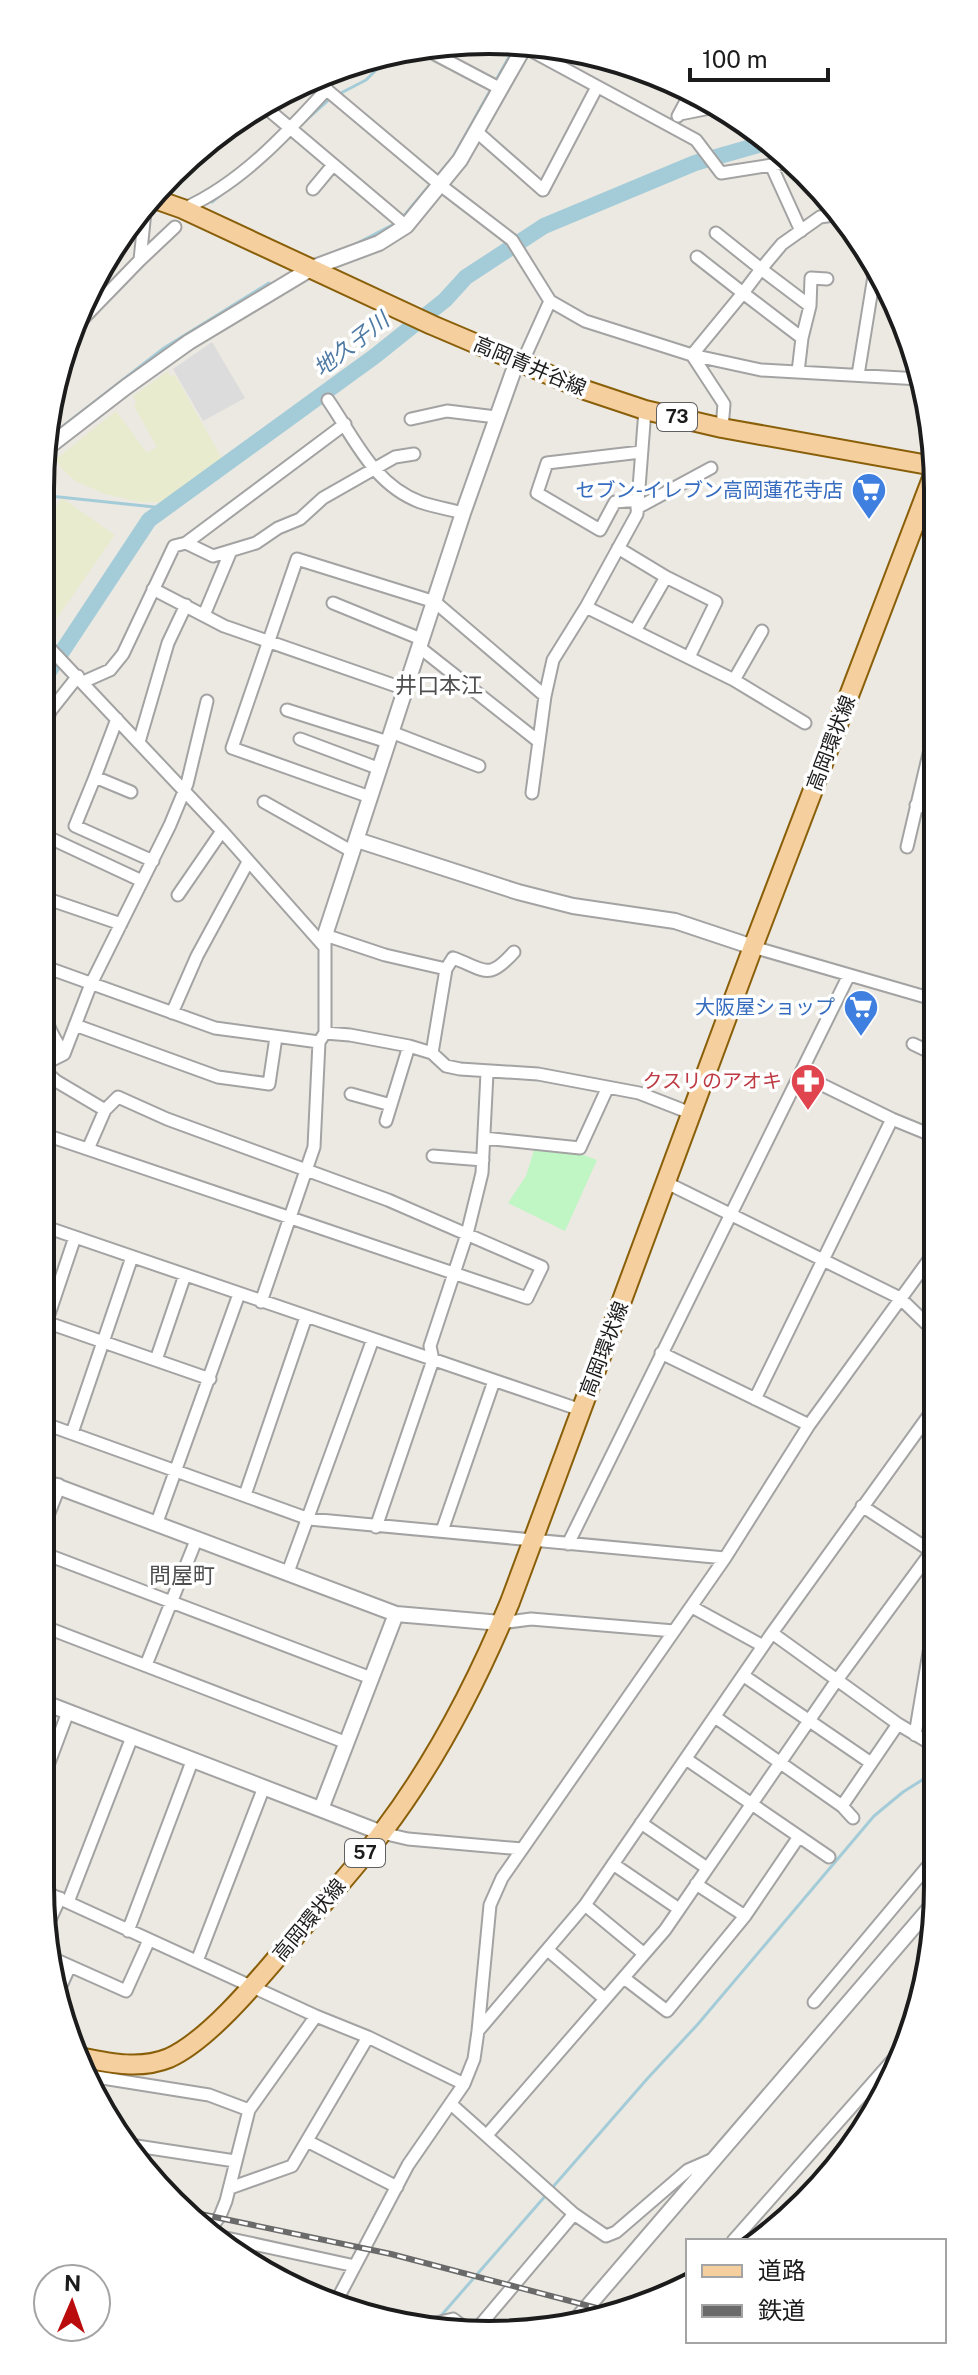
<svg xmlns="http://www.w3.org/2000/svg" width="978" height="2375" viewBox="0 0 978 2375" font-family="'Public Sans','Noto Sans JP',sans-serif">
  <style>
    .farmland { fill: #e9ebce }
    .park { fill: #c0f5c4 }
    .parking { fill: #dcdcdc }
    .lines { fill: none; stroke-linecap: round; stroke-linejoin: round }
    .stream { stroke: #a4ccd8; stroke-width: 3 }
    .river { stroke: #a4ccd8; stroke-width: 16 }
    .minor-casing { stroke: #a3a3a3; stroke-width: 15 }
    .tertiary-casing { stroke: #a3a3a3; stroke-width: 18 }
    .primary-casing { stroke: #8a5f09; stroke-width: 22 }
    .minor { stroke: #fff; stroke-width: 11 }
    .tertiary { stroke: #fff; stroke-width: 14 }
    .primary { stroke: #f5cf9e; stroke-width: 18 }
    .rail-casing { stroke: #6a6a6a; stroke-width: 6 }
    .rail { stroke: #fff; stroke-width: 3; stroke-dasharray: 9; stroke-linecap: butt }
    .labels { text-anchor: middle; stroke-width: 7; stroke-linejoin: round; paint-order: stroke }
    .shield { fill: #fff; stroke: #606060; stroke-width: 2 }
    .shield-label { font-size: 18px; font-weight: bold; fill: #1c1c1c }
    .street-label { font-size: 20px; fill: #1c1c1c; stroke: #fff }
    .shop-label { font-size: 20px; fill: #366cbe; stroke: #fff; text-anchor: end }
    .health-label { font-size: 20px; fill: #be3a42; stroke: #fff; text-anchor: end }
    .water-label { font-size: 22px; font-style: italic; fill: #4f7aa4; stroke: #fff }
    .neighbourhood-label { font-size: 22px; fill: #4f4f4f; stroke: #fff }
    .rim { fill: none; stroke: #1c1c1c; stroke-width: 4 }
  </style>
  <rect width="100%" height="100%" fill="#ece9e2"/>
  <path class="farmland" d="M168,371L170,376L175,375L224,462L185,491L180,490L160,502H140L105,494L75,481L60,467L56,459L116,411L147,453L157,447L134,406L136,403L133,396Z
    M62,498L115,535L50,628L40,619V529Z"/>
  <path class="park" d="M535,1147L581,1154L597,1160L565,1231L508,1203L526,1176Z"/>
  <path class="parking" d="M212,342L245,398L203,421L173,369Z"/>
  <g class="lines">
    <path class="stream" d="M339,94L366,80L385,61
      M302,124L332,97
      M212,202L224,192
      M402,218L453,157L514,48
      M350,247L396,223
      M99,310L152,256
      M63,348L76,332
      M49,437L164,348L269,283
      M40,495L164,508
      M923,1715L924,1729L929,1738
      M552,2188L647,2079L698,2024L874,1816L903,1792L938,1770
      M439,2318L547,2194"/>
    <path class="river" d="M40,685L149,520L375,356L445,300L466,277L544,226L695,163L769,142"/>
    <g class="minor-casing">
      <path id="minor" d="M427,50L501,89
        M530,50L696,140L721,173L791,162
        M315,80L439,184L512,240L550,301L585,321L692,355L761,370L920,379
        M264,106L406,226
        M680,114L720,106
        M678,116L691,92
        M477,132L543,190L597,87
        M771,165L801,231
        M313,189L333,165
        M151,194L164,183
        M183,209C240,184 286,134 327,89
        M697,257L743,293L761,269L716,233
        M140,260L175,227
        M810,306L811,278L827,279
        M903,326H906
        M73,329L140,260L146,202
        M802,338L810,306L761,269L782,244L820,217L840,214
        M692,355L743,293L802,338L798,372
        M692,355L724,404L722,428
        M522,363L550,301
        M858,375L875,270
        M328,400C355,439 373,484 420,502C434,507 449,509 463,513
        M411,419L447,411L496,417
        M639,500L615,502L600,530L537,493L547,463L641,452
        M637,508L711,468
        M186,543L345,424
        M618,548L666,577L716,602L689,657
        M153,589L224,626L405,689
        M333,603L421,639
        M586,607L734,680L805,723
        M204,615L230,553
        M635,631L666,577
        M40,638L222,831L323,945
        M419,647L538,741
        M734,680L762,631
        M83,682L110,670L123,654L174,546L186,543L213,556L256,543L278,528L300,519L323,498L395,457L414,454
        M287,710L388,742
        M391,732L479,766
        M40,733L51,710L78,676
        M300,739L380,769
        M139,742L168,643L186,605
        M95,777L117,719
        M131,792L95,777L75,826L153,861
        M532,793L545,696L553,660L586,607L637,514L645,410
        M370,797L232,748L297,559L435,602L545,696
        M264,802L353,852
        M916,805L935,810
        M52,839L142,881
        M907,847L935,728
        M178,895L222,831
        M42,897L121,924
        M753,947L936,1000
        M40,965L215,1028L319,1042
        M50,970C42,1013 41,1017 64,1054
        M172,1013L197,956L248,862
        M75,1025L218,1077L269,1084L276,1037
        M325,1033L350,1035L409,1046L432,1053L446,1066L460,1069L538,1074L639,1093L693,1114
        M913,1044L936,1055
        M432,1053L446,969L453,958C486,970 488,981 514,952
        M40,1066L64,1054L91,984L170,825L187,784L207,701
        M40,1067L56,1081L105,1110
        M800,1074L892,1119L936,1137
        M351,1094L391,1105
        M386,1121L409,1046
        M40,1133L527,1298L542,1267L388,1200L167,1119L118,1097L105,1110L88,1149
        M484,1138L580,1148L607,1089
        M433,1156L483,1160
        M667,1183L900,1298L937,1334
        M40,1225L581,1410
        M261,1302L314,1147L319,1042L325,1033V935L385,955L446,969
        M40,1320L210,1379
        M40,1341L75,1237
        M661,1353L809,1425
        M156,1360L185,1275
        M755,1399L892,1119
        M40,1422L309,1519L725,1558
        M72,1433L132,1257
        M245,1495L306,1317
        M862,1506L937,1555
        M157,1522L239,1294
        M376,1527L433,1360L430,1346L467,1234L482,1173L487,1073
        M442,1531L494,1381
        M568,1544L849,975
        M40,1552L371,1678
        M288,1572L373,1339
        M692,1607L763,1646
        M501,1623L531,1619L674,1631
        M40,1625L347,1743
        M772,1633L898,1724L842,1806
        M146,1665L197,1538
        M744,1676L871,1763
        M715,1717L842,1806L853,1818
        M898,1724L938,1748
        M915,1735L937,1605
        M686,1759L829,1857
        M40,1787L68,1712
        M641,1823L707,1868
        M382,1833L408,1839L522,1849
        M613,1864L679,1909
        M696,1884L745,1916
        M41,1890L316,2016L368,2037L464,2084
        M68,1902L132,1737
        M585,1905L643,1953
        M47,1926L60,1898
        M128,1931L193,1759
        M549,1951L605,1999
        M52,1958L126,1991L149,1940
        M197,1961L264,1787
        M624,1978L667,2011L745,1916L798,1838
        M58,1992L70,1966
        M814,2002L938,1854
        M478,2031L585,1905L772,1633L937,1404
        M90,2076L209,2095L249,2110
        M451,2104L574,2214L606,2236L616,2232L688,2170L711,2160
        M487,2135L665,1930L837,1680L937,1544
        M307,2141L397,2187
        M130,2145L235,2161
        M230,2188L292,2166L368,2037
        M209,2230L220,2216L226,2201L249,2110L316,2016
        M217,2236L355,2266
        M733,2241L907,2044
        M337,2300L408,2165L464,2084L474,2059L478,2031L490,1905L502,1878L725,1558L809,1425L936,1250
        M419,2327L453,2319L468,2330
        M476,2330L574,2214"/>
    </g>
    <g class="tertiary-casing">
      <path id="tertiary" d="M47,448L126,387L189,342L312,268L379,243L406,226L460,160L523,49
        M357,840L518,892L573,906L675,921L753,947
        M325,935L463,513L517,361
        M40,1480L396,1614L501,1623
        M40,1532L58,1486
        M40,1701L382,1833
        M321,1809L396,1614
        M571,2326L935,1902"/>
    </g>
    <g class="primary-casing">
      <path id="primary" d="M149,197L183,209L432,325L585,390L645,410L722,428L934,466
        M79,2057C109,2063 140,2070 169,2058C209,2040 259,1979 287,1946C319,1907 354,1870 384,1830C436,1761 477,1682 510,1602L753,947L934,473"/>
    </g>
    <use href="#minor" class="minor"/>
    <use href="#tertiary" class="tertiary"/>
    <use href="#primary" class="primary"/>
    <g class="rail-casing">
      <path id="rail" d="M186,2211L391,2254L612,2312"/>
    </g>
    <use href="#rail" class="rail"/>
  </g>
  <defs>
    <g id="supermarket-pin" transform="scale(1.8)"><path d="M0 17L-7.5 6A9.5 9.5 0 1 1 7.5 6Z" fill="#3f7fe0" stroke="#fff"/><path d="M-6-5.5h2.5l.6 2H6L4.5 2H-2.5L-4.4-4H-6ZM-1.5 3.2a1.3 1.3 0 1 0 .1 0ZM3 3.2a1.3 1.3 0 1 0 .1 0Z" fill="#fff"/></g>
    <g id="pharmacy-pin" transform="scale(1.8)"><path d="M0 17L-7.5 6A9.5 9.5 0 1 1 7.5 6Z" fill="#e0444e" stroke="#fff"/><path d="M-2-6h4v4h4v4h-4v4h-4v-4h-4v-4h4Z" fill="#fff"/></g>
  </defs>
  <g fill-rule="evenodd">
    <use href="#supermarket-pin" x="869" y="490"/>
    <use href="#supermarket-pin" x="861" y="1007"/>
    <use href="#pharmacy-pin" x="808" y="1081"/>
  </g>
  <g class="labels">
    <g class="shield">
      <rect x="657" y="403" width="40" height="28" rx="6"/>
      <rect x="345" y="1839" width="40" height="28" rx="6"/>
    </g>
    <g class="shield-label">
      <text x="677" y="423">73</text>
      <text x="365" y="1859">57</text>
    </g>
    <g class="street-label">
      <text transform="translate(530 366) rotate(23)" y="7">高岡青井谷線</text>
      <text transform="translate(831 743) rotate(-69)" y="7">高岡環状線</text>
      <text transform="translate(604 1349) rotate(-69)" y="7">高岡環状線</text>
      <text transform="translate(309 1920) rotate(-50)" y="7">高岡環状線</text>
    </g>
    <g class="shop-label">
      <text x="843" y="497">セブン-イレブン高岡蓮花寺店</text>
      <text x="835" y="1014">大阪屋ショップ</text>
    </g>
    <g class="health-label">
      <text x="782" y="1088">クスリのアオキ</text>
    </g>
    <g class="water-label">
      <text transform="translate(351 344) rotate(-38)" y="8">地久子川</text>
    </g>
    <g class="neighbourhood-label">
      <text x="439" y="693">井口本江</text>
      <text x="182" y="1583">問屋町</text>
    </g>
  </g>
  <path d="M0 0H978V2375H0ZM489 54H489A435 435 0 0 1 924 489V1886A435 435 0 0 1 489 2321H489A435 435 0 0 1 54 1886V489A435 435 0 0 1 489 54Z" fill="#fff" fill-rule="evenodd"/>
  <path class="rim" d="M489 54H489A435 435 0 0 1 924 489V1886A435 435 0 0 1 489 2321H489A435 435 0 0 1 54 1886V489A435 435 0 0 1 489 54Z"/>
  <rect x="686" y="2239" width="260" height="104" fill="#ffffff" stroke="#a4a4a4" stroke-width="2"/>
  <rect x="702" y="2265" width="40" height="12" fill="#f5cf9e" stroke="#a4a4a4" stroke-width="2"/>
  <text x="758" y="2279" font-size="24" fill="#1c1c1c">道路</text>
  <rect x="702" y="2305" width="40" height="12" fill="#6a6a6a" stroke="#a4a4a4" stroke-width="2"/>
  <text x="758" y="2319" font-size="24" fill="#1c1c1c">鉄道</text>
  <g transform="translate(72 2303) rotate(2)"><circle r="38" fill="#ffffff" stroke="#a4a4a4" stroke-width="2"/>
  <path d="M0-6L14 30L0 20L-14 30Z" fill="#bb0c0d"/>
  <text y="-12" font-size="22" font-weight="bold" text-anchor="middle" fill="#1c1c1c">N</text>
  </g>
  <path d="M690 68v12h138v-12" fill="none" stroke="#1c1c1c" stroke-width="4"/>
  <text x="702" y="68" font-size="24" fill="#1c1c1c" stroke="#ffffff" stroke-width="6" paint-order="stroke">100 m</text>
</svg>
